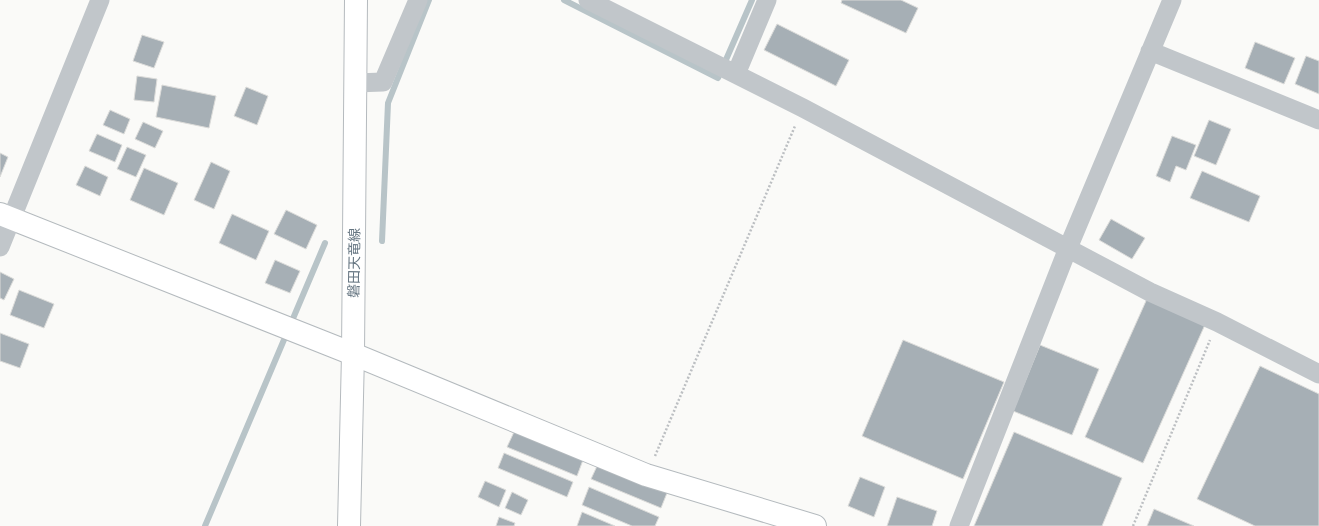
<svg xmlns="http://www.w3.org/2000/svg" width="1319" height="526" viewBox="0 0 1319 526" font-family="'Alegreya Sans','Noto Sans JP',sans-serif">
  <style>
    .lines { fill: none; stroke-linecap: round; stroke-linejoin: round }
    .stream { stroke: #b8c4c8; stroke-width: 6 }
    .building { fill: #a6afb5; stroke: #dcdcda }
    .secondary-casing { stroke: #b4babe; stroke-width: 24 }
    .primary-casing { stroke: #b5babe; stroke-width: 24 }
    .path { stroke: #bcbfc2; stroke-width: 2.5; stroke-dasharray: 2 2; stroke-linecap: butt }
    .street { stroke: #c1c6ca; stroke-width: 19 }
    .secondary { stroke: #fff; stroke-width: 22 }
    .primary { stroke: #fff; stroke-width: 22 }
    .labels { text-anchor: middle; stroke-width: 4; stroke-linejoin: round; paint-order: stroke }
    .street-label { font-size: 14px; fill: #667682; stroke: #fff }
  </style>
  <rect width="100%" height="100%" fill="#fafaf8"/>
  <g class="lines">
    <path class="stream" d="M564,0L718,78L752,0
      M382,241L388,103L429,0
      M205,526L325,243"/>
  </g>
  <path class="building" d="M842,0H901L918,8L906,33L841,3Z
    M777,24L849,60L836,86L764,50Z
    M142,35L164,42L154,68L133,61Z
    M1255,42L1295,58L1284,84L1245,68Z
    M1306,56L1319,61V94L1295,84Z
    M137,76L157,79L154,102L134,100Z
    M162,85L216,96L209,128L156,117Z
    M246,87L268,96L257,125L234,116Z
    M110,110L130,119L124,134L103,125Z
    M1209,120L1231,129L1216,165L1194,156Z
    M143,122L163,131L155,148L135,139Z
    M97,134L122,145L115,162L89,151Z
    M1172,136L1196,145L1186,170L1176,166L1170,182L1156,176Z
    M127,147L146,155L136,177L117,169Z
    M0,153L8,157L0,177Z
    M211,162L230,171L214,209L194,200Z
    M85,166L108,177L100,196L76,185Z
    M144,168L178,183L164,215L130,200Z
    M1202,171L1260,196L1249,222L1190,198Z
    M286,210L317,225L306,249L274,234Z
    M232,214L269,231L256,260L219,243Z
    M1111,219L1145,238L1132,259L1099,240Z
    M275,260L300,271L290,293L265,283Z
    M0,272L14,279L4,300L0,298Z
    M19,290L54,304L44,328L10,315Z
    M1150,292L1208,318L1143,463L1085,437Z
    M0,333L29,344L20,368L0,361Z
    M903,340L1004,382L963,479L862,436Z
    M1040,345L1099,369L1072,435L1013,411Z
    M1260,366L1319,394V526H1255L1197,499Z
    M514,432L583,460L577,476L507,447Z
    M1014,432L1122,478L1102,526H974Z
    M504,453L573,482L567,497L498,468Z
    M598,464L667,493L661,508L591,479Z
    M860,477L885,487L874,517L848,506Z
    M485,481L506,490L499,507L478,497Z
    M589,487L659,517L655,526H632L582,505Z
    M512,492L528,500L521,515L505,508Z
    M897,497L937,511L932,526H887Z
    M1154,509L1194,526H1147Z
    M582,512L615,526H577Z
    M499,517L515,523L514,526H496Z"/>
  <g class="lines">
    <g class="secondary-casing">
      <path id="secondary" d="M0,214L353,354L646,475L815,526"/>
    </g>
    <g class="primary-casing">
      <path id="primary" d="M349,526L353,354L356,0"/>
    </g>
    <path class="path" d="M655,456L795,126
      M1133,526L1210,340"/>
    <path class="street" d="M588,0L803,108L1150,292L1217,322L1319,374
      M1150,51L1319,120
      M736,74L767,0
      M355,83L383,82L418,0
      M0,247L100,0
      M959,526L1068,248L1172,0"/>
    <use href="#secondary" class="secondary"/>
    <use href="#primary" class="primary"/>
  </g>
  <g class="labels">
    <g class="street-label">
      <text transform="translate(354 263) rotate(-89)" y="5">磐田天竜線</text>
    </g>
  </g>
</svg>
